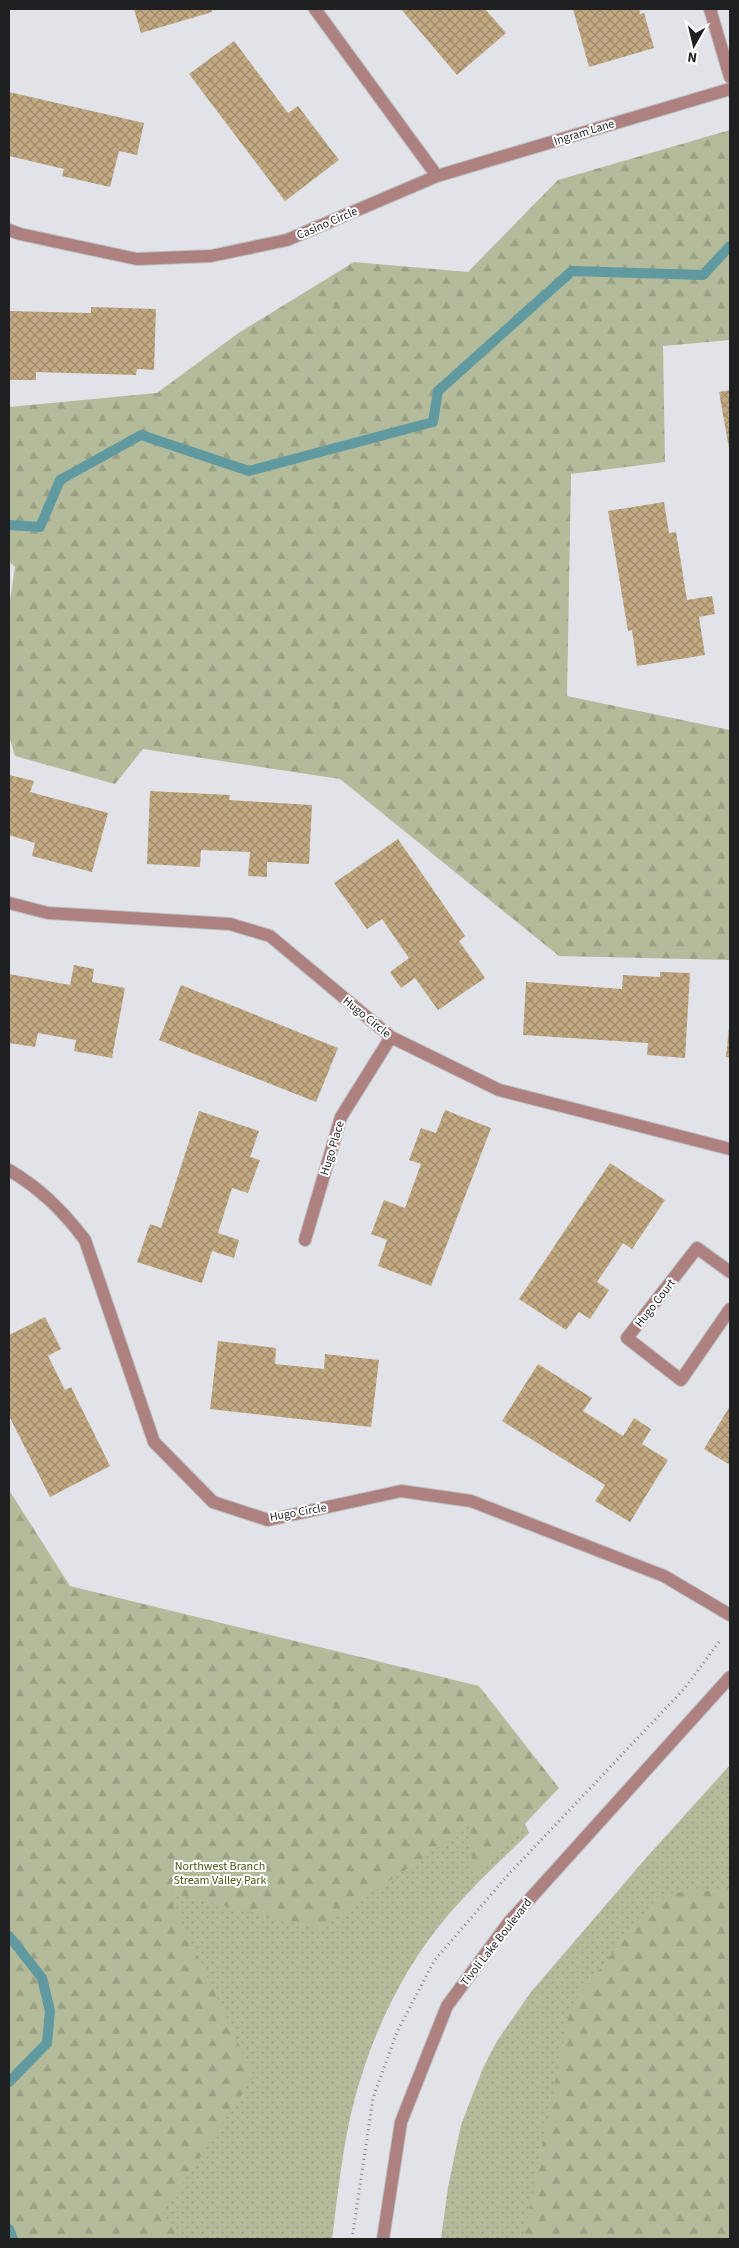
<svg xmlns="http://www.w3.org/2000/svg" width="739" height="2248" viewBox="0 0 739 2248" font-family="'Source Sans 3',sans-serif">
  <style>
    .grass { fill: url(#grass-dots) }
    .forest { fill: url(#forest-firs) }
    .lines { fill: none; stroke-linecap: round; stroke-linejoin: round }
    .stream { stroke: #6099a0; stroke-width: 10 }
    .building { fill: url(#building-cross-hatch) }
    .minor-casing { stroke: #bec0c4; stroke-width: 14 }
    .path { stroke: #818286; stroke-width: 3; stroke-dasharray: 1 4; stroke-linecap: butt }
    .minor { stroke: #ac817f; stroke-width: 12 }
    .labels { text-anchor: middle; stroke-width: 4; stroke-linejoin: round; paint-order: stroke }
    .street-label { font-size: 12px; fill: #1f2022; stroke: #fff }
    .park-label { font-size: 12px; fill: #4c5815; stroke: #fff }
  </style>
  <defs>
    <pattern id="grass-dots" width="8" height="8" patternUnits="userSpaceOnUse" patternTransform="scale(1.25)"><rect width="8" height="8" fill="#b3bb9a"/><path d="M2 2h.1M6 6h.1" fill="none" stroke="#9aa084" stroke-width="1.8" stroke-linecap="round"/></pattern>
    <pattern id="forest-firs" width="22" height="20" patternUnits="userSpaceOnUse" patternTransform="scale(1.25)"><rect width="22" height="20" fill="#b3bb9a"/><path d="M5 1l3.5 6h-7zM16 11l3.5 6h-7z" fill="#9aa084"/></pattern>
    <pattern id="building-cross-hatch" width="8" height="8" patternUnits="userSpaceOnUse" patternTransform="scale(1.25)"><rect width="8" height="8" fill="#c3aa83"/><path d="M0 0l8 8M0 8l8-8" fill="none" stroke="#9e8a6b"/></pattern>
  </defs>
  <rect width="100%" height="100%" fill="#e1e3e8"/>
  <path class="grass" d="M9,1629L472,1696L529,1833C502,1859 474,1885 449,1914C399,1972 365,2048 349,2123C341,2161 337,2201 332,2239H9Z
    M730,1765V2239H441L448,2187L461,2125L483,2068L497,2041L531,1992L646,1858Z"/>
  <path class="forest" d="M730,130V340L663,346L665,462L571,474L567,696L730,730V960L559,956L340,779L143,749L115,784L15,756L9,736V608L15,567L9,561V407L157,393L237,334L354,262L468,272L558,180Z
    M9,1490L70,1586L479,1686L559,1788L473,1878L470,1825L320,1929L167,1892L254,2076L163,2213L179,2239H9Z
    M730,1889V2239H523L571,2005L660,1894Z"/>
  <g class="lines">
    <path class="stream" d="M9,525L40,527L60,480L141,435L249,471L433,422L438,391L572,271L703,275L730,246
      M9,1936L42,1978L50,2011L47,2043L9,2082
      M9,2229L13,2239"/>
  </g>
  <path class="building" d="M134,9H211L212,12L141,33Z
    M401,9H485L506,33L457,75Z
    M573,9H639L640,14L644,13L654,48L589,67Z
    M234,41L288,113L298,106L339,160L285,201L189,74Z
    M9,92L144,123L137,155L119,151L110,187L62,176L64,169L9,156Z
    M91,307L156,309L154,370L137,369L136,375L36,372V380H9V311L91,313Z
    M730,390V448H729L719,392Z
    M664,502L669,533L676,532L687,600L712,596L715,614L699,617L705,655L637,666L632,630L628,631L608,511Z
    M9,775L34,781L30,792L108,813L92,872L32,856L35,843L9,835Z
    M150,791L230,795L229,800L312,805L309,864L267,862V877L248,876L250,852L201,850L200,867L147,864Z
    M398,839L465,936L459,941L485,978L438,1010L415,978L401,988L390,972L409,958L382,919L367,929L334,883Z
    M74,965L94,969L92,982L125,988L112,1058L74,1051L76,1040L38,1033L35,1047L9,1043V974L70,985Z
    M660,972L690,973L685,1058L647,1055L648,1043L523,1035L526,982L622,989L623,975L660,977Z
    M181,985L338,1048L316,1102L159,1040Z
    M729,1027H730V1058L726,1057Z
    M445,1110L491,1128L431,1286L378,1266L387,1240L371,1234L384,1200L405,1208L421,1164L409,1160L421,1128L436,1133Z
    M199,1111L259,1131L250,1157L260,1160L248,1193L232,1188L218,1233L239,1240L234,1258L212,1251L202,1283L137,1262L150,1224L161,1228Z
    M610,1163L665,1200L632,1249L623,1243L597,1282L609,1290L590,1319L579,1312L566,1330L519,1299Z
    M45,1317L61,1349L48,1356L65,1390L71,1387L110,1466L50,1497L9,1416V1335Z
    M218,1341L276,1348L275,1364L324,1369L325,1354L379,1360L371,1427L210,1409Z
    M538,1364L592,1398L583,1411L623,1436L634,1418L651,1429L642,1444L668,1460L630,1522L595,1501L605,1485L502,1421Z
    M730,1406V1465L704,1449Z"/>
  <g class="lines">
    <g class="minor-casing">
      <path id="minor" d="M315,9L437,176
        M710,9L730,77
        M9,230L20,234L137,259L211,256L287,240L437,176L730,89
        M9,903L48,913L230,924L270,936L391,1037L499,1090L730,1149
        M9,1170C41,1189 63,1211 85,1240L154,1442L213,1502L268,1520L401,1491L471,1501L664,1576L730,1615
        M305,1240L341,1117L391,1037
        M730,1272L697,1248L627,1338L681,1380L730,1309
        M383,2239L401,2122L447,2006L509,1922L730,1677"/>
    </g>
    <path class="path" d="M352,2239L373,2098L397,2032L434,1961L508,1875L684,1689L719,1642"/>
    <use href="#minor" class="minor"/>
  </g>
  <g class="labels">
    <g class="street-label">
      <text transform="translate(584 132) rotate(-17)" y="4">Ingram Lane</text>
      <text transform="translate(327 223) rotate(-23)" y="4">Casino Circle</text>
      <text transform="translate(367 1017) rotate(39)" y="4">Hugo Circle</text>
      <text transform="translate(332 1148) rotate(-73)" y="4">Hugo Place</text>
      <text transform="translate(655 1303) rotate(-52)" y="4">Hugo Court</text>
      <text transform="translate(298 1512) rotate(-10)" y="4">Hugo Circle</text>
      <text transform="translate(496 1942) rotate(-52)" y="4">Tivoli Lake Boulevard</text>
    </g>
    <g class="park-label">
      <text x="220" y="1870">Northwest Branch<tspan x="220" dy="14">Stream Valley Park</tspan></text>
    </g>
  </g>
  <rect width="739" height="2248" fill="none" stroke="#1f2022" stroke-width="20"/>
  <g transform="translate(694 45) rotate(188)" stroke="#ffffff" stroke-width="4" paint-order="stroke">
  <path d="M0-4L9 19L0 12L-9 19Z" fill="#1f2022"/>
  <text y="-8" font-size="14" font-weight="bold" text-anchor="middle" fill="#1f2022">N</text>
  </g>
</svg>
